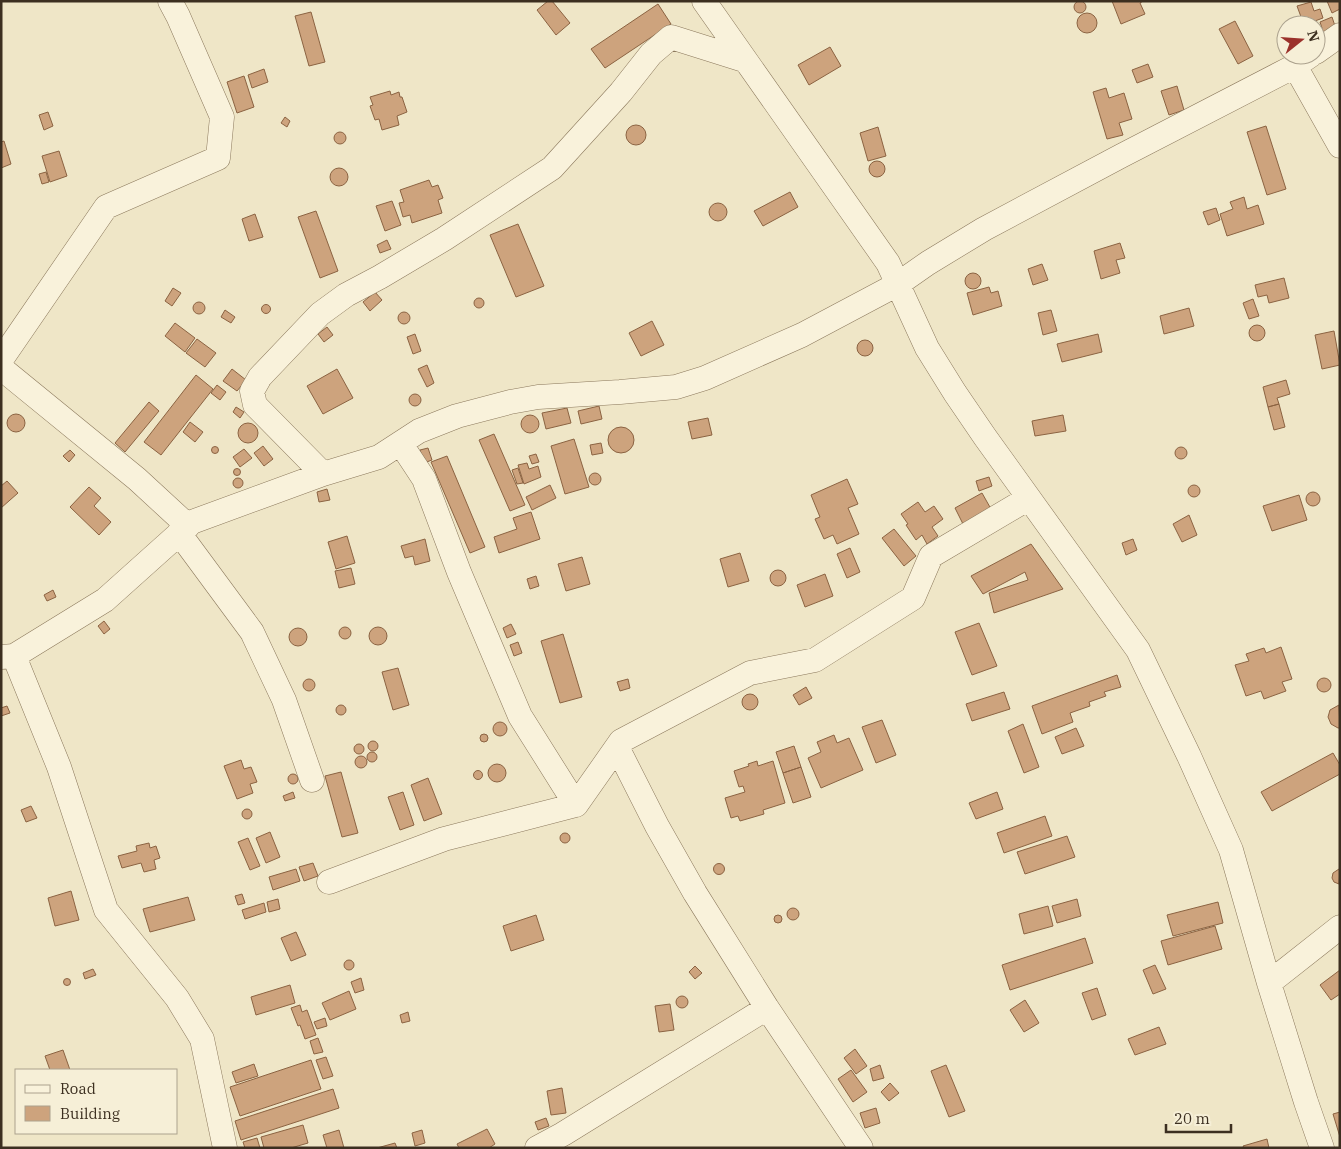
<svg xmlns="http://www.w3.org/2000/svg" width="1341" height="1149" viewBox="0 0 1341 1149" font-family="'IBM Plex Serif',serif">
  <style>
    .building { fill: #cda37d; stroke: #8b6342 }
    .lines { fill: none; stroke-linecap: round; stroke-linejoin: round }
    .minor-casing { stroke: #8b785c; stroke-width: 25 }
    .minor { stroke: #f9f2db; stroke-width: 24 }
  </style>
  <rect width="100%" height="100%" fill="#efe6c7"/>
  <path class="building" d="M1074 7a6 6 0 1 1 12 0a6 6 0 1 1-12 0Z
    M548,1H552L570,23L556,35L537,10Z
    M1112,1H1143L1140,3L1145,14L1121,24Z
    M1327,1H1340V9L1332,13Z
    M1311,2L1314,11L1320,9L1323,18L1304,25L1297,6Z
    M658,4L671,24L605,68L591,49Z
    M311,12L325,62L309,66L295,16Z
    M1077 23a10 10 0 1 1 20 0a10 10 0 1 1-20 0Z
    M1332,17L1336,29L1324,34L1320,22Z
    M1235,21L1253,56L1238,64L1219,29Z
    M830,47L841,66L809,85L798,65Z
    M1148,64L1153,77L1137,83L1132,70Z
    M264,69L268,82L252,88L248,75Z
    M244,76L254,107L237,113L227,82Z
    M1177,86L1184,110L1169,115L1161,91Z
    M1106,88L1109,98L1124,93L1132,119L1119,123L1123,135L1107,139L1093,92Z
    M390,91L391,95L399,92L400,97H402L407,112L397,116L399,125L382,130L379,119L375,120L370,106L373,105L370,97Z
    M48,112L53,126L44,130L39,115Z
    M285,117L290,121L287,127L281,123Z
    M626 135a10 10 0 1 1 20 0a10 10 0 1 1-20 0Z
    M1266,126L1286,189L1267,195L1247,132Z
    M878,127L886,156L868,161L860,133Z
    M334 138a6 6 0 1 1 12 0a6 6 0 1 1-12 0Z
    M4,141L11,164L1,168V142Z
    M59,151L67,176L50,182L42,156Z
    M869 169a8 8 0 1 1 16 0a8 8 0 1 1-16 0Z
    M330 177a9 9 0 1 1 18 0a9 9 0 1 1-18 0Z
    M46,172L49,182L42,184L39,174Z
    M429,180L432,187L438,185L443,198L438,200L442,213L412,223L410,215L403,217L399,203L404,202L400,190Z
    M790,192L798,207L763,226L754,211Z
    M1244,197L1247,209L1258,205L1264,224L1227,236L1220,214L1233,209L1230,202Z
    M392,201L401,225L385,231L376,206Z
    M709 212a9 9 0 1 1 18 0a9 9 0 1 1-18 0Z
    M1216,208L1220,220L1208,225L1203,212Z
    M316,211L338,271L320,278L298,217Z
    M255,214L263,237L249,241L242,219Z
    M518,224L544,286L516,297L490,235Z
    M387,240L391,249L380,253L377,245Z
    M1120,243L1125,258L1116,260L1120,273L1101,279L1094,251Z
    M1042,264L1048,280L1033,285L1028,269Z
    M965 281a8 8 0 1 1 16 0a8 8 0 1 1-16 0Z
    M1284,278L1289,298L1269,303L1267,295L1258,297L1255,285Z
    M989,287L991,293L998,291L1002,306L973,315L967,293Z
    M173,288L181,293L172,306L165,301Z
    M375,292L382,300L370,311L363,302Z
    M474 303a5 5 0 1 1 10 0a5 5 0 1 1-10 0Z
    M1253,299L1259,316L1249,319L1243,303Z
    M193 308a6 6 0 1 1 12 0a6 6 0 1 1-12 0Z
    M261.5 309a4.5 4.5 0 1 1 9 0a4.5 4.5 0 1 1-9 0Z
    M1189,308L1194,326L1164,334L1160,316Z
    M225,310L235,317L231,323L221,317Z
    M1051,310L1057,331L1043,335L1038,313Z
    M398 318a6 6 0 1 1 12 0a6 6 0 1 1-12 0Z
    M652,321L664,345L641,356L629,333Z
    M175,323L195,338L185,352L165,336Z
    M1249 333a8 8 0 1 1 16 0a8 8 0 1 1-16 0Z
    M327,327L333,335L324,342L318,334Z
    M1334,331L1340,365L1322,369L1315,335Z
    M415,334L421,351L413,354L407,337Z
    M1098,334L1102,352L1062,362L1057,344Z
    M197,339L216,353L205,367L186,353Z
    M857 348a8 8 0 1 1 16 0a8 8 0 1 1-16 0Z
    M427,365L434,383L427,387L418,369Z
    M232,369L246,380L237,391L223,381Z
    M337,369L353,398L323,414L307,386Z
    M196,375L213,389L161,455L144,442Z
    M1286,380L1290,394L1277,398L1279,404L1268,407L1263,387Z
    M217,385L226,392L220,400L211,393Z
    M409 400a6 6 0 1 1 12 0a6 6 0 1 1-12 0Z
    M149,402L159,411L125,452L115,443Z
    M1279,404L1285,427L1274,430L1268,407Z
    M599,406L602,419L581,424L578,411Z
    M236,407L244,412L240,418L233,412Z
    M567,408L571,423L546,429L542,413Z
    M7 423a9 9 0 1 1 18 0a9 9 0 1 1-18 0Z
    M521 424a9 9 0 1 1 18 0a9 9 0 1 1-18 0Z
    M1063,415L1066,431L1035,436L1032,421Z
    M708,418L712,435L692,439L688,422Z
    M190,422L203,432L195,442L183,432Z
    M238 433a10 10 0 1 1 20 0a10 10 0 1 1-20 0Z
    M608 440a13 13 0 1 1 26 0a13 13 0 1 1-26 0Z
    M494,434L525,505L510,511L479,440Z
    M574,439L589,487L565,494L551,446Z
    M601,443L603,453L592,455L590,445Z
    M263,446L273,459L264,466L254,453Z
    M211.5 450a3.5 3.5 0 1 1 7 0a3.5 3.5 0 1 1-7 0Z
    M1175 453a6 6 0 1 1 12 0a6 6 0 1 1-12 0Z
    M428,448L432,460L424,463L420,450Z
    M244,449L252,458L240,467L233,457Z
    M70,450L75,455L69,462L63,456Z
    M536,454L539,462L532,464L529,456Z
    M447,456L485,547L470,553L431,462Z
    M527,463L529,469L538,466L541,477L524,484L518,465Z
    M518,468L523,483L517,484L512,470Z
    M233.5 472a3.5 3.5 0 1 1 7 0a3.5 3.5 0 1 1-7 0Z
    M589 479a6 6 0 1 1 12 0a6 6 0 1 1-12 0Z
    M989,477L992,486L979,491L976,481Z
    M233 483a5 5 0 1 1 10 0a5 5 0 1 1-10 0Z
    M847,479L858,504L848,508L859,534L837,544L833,535L824,539L815,519L820,517L811,495Z
    M7,481L18,493L1,508V486Z
    M1188 491a6 6 0 1 1 12 0a6 6 0 1 1-12 0Z
    M550,485L556,498L532,510L526,497Z
    M89,487L101,498L94,506L111,522L99,535L70,507Z
    M327,489L330,500L319,502L317,492Z
    M1306 499a7 7 0 1 1 14 0a7 7 0 1 1-14 0Z
    M982,493L991,509L963,524L955,508Z
    M1299,495L1307,520L1272,531L1263,506Z
    M918,502L925,512L934,506L943,519L932,527L938,536L927,544L922,535L916,540L906,525L908,524L901,514Z
    M531,512L540,539L499,553L494,537L517,529L513,518Z
    M1189,515L1197,535L1182,542L1173,524Z
    M894,529L916,556L904,566L882,538Z
    M347,536L355,563L336,569L328,542Z
    M425,539L430,561L415,565L413,556L405,558L401,546Z
    M1133,539L1137,550L1126,555L1122,543Z
    M1031,544L1063,589L994,613L989,593L1028,580L1025,572L983,594L971,576Z
    M850,548L860,572L847,578L837,554Z
    M740,553L749,581L728,587L720,559Z
    M582,557L590,584L566,591L558,564Z
    M351,568L355,584L339,588L335,571Z
    M770 578a8 8 0 1 1 16 0a8 8 0 1 1-16 0Z
    M825,574L833,596L805,607L797,585Z
    M536,576L539,586L530,589L527,579Z
    M53,590L56,597L47,601L44,595Z
    M104,621L110,629L104,634L98,626Z
    M979,623L997,666L972,675L955,632Z
    M511,624L516,634L507,638L503,628Z
    M339 633a6 6 0 1 1 12 0a6 6 0 1 1-12 0Z
    M369 636a9 9 0 1 1 18 0a9 9 0 1 1-18 0Z
    M289 637a9 9 0 1 1 18 0a9 9 0 1 1-18 0Z
    M563,634L582,697L560,703L541,641Z
    M518,642L522,653L514,656L510,645Z
    M1281,647L1292,679L1282,682L1286,691L1264,699L1261,691L1246,696L1235,665L1249,661L1246,654L1264,648L1266,653Z
    M398,668L409,705L393,710L382,672Z
    M1117,675L1121,687L1104,692L1106,696L1089,702L1090,706L1070,713L1073,722L1042,734L1032,706Z
    M1317 685a7 7 0 1 1 14 0a7 7 0 1 1-14 0Z
    M303 685a6 6 0 1 1 12 0a6 6 0 1 1-12 0Z
    M628,679L630,688L620,691L617,682Z
    M806,687L812,698L799,705L793,695Z
    M1004,692L1010,709L972,721L966,704Z
    M742 702a8 8 0 1 1 16 0a8 8 0 1 1-16 0Z
    M1339,705L1340,728H1338L1331,724L1328,717L1330,710Z
    M336 710a5 5 0 1 1 10 0a5 5 0 1 1-10 0Z
    M7,706L10,713L1,716V708Z
    M882,720L896,755L876,763L862,727Z
    M493 729a7 7 0 1 1 14 0a7 7 0 1 1-14 0Z
    M1023,724L1039,767L1024,773L1008,731Z
    M1076,728L1084,746L1062,754L1055,737Z
    M480 738a4 4 0 1 1 8 0a4 4 0 1 1-8 0Z
    M834,735L837,743L849,738L863,770L821,788L808,758L821,752L817,742Z
    M368 746a5 5 0 1 1 10 0a5 5 0 1 1-10 0Z
    M354 749a5 5 0 1 1 10 0a5 5 0 1 1-10 0Z
    M794,746L801,767L783,773L776,752Z
    M367 757a5 5 0 1 1 10 0a5 5 0 1 1-10 0Z
    M1333,753L1340,765V774L1272,811L1261,792Z
    M355 762a6 6 0 1 1 12 0a6 6 0 1 1-12 0Z
    M241,760L244,769L251,767L257,782L250,784L253,793L237,799L224,766Z
    M757,761L758,766L773,761L785,803L763,810L764,814L740,821L738,816L731,818L725,798L745,792L743,786L739,787L734,771L749,766L748,764Z
    M488 773a9 9 0 1 1 18 0a9 9 0 1 1-18 0Z
    M801,767L811,797L793,803L783,773Z
    M473.5 775a4.5 4.5 0 1 1 9 0a4.5 4.5 0 1 1-9 0Z
    M341,772L358,833L342,837L325,776Z
    M288 779a5 5 0 1 1 10 0a5 5 0 1 1-10 0Z
    M428,778L442,814L424,821L411,785Z
    M293,792L295,798L285,801L283,796Z
    M403,792L414,825L400,830L388,797Z
    M997,792L1003,809L976,819L969,803Z
    M31,806L37,818L26,822L21,810Z
    M242 814a5 5 0 1 1 10 0a5 5 0 1 1-10 0Z
    M1045,816L1052,836L1004,853L997,833Z
    M270,832L280,857L266,863L256,838Z
    M560 838a5 5 0 1 1 10 0a5 5 0 1 1-10 0Z
    M1067,836L1075,857L1025,874L1017,852Z
    M248,838L260,866L250,870L238,842Z
    M149,843L150,848L156,846L160,858L154,860L156,869L144,872L141,863L122,868L118,856L137,851L136,846Z
    M313,863L318,876L304,881L299,867Z
    M713.5 869a5.5 5.5 0 1 1 11 0a5.5 5.5 0 1 1-11 0Z
    M296,869L300,881L273,890L269,877Z
    M1339,869H1340L1339,884L1334,882L1332,878L1333,873Z
    M71,891L79,920L55,926L48,898Z
    M242,894L245,903L238,905L235,896Z
    M188,897L195,920L150,932L143,909Z
    M278,899L280,909L269,912L267,902Z
    M1077,899L1081,916L1057,923L1052,906Z
    M1218,902L1223,923L1173,936L1167,915Z
    M264,903L266,912L245,919L242,910Z
    M1048,906L1053,926L1024,934L1019,914Z
    M787 914a6 6 0 1 1 12 0a6 6 0 1 1-12 0Z
    M536,915L544,940L511,951L503,926Z
    M774 919a4 4 0 1 1 8 0a4 4 0 1 1-8 0Z
    M1215,926L1222,949L1168,965L1161,941Z
    M296,932L306,955L291,961L281,938Z
    M1085,938L1093,963L1010,990L1002,965Z
    M344 965a5 5 0 1 1 10 0a5 5 0 1 1-10 0Z
    M1155,965L1166,989L1153,994L1143,970Z
    M695,966L702,973L695,979L689,972Z
    M93,969L96,975L85,979L83,973Z
    M1340,970V994L1331,1000L1320,985Z
    M361,978L364,990L355,993L351,982Z
    M63.5 982a3.5 3.5 0 1 1 7 0a3.5 3.5 0 1 1-7 0Z
    M290,985L295,1003L256,1015L251,997Z
    M1097,988L1106,1015L1092,1020L1082,993Z
    M349,991L356,1009L330,1020L322,1003Z
    M676 1002a6 6 0 1 1 12 0a6 6 0 1 1-12 0Z
    M1025,1000L1039,1023L1024,1032L1010,1010Z
    M670,1004L674,1030L659,1032L655,1006Z
    M300,1005L302,1012L307,1010L316,1035L305,1039L300,1025L298,1026L291,1008Z
    M408,1012L410,1021L402,1023L400,1015Z
    M325,1018L327,1026L317,1029L314,1022Z
    M1159,1027L1166,1044L1135,1055L1128,1039Z
    M318,1038L323,1052L314,1054L310,1041Z
    M855,1049L867,1066L856,1074L844,1058Z
    M63,1050L70,1070H50L45,1056Z
    M326,1057L333,1076L323,1079L316,1060Z
    M311,1060L321,1089L240,1116L230,1087Z
    M254,1064L258,1076L236,1083L232,1072Z
    M880,1065L884,1078L873,1081L870,1069Z
    M946,1065L965,1111L949,1117L931,1071Z
    M851,1070L867,1092L853,1102L838,1079Z
    M890,1083L899,1093L889,1101L881,1092Z
    M562,1088L566,1113L551,1115L547,1091Z
    M333,1089L339,1108L241,1140L235,1121Z
    M876,1108L880,1123L865,1128L860,1113Z
    M1340,1112V1137L1333,1114Z
    M546,1118L549,1126L538,1130L535,1122Z
    M303,1125L308,1143L291,1148H264L261,1137Z
    M487,1129L495,1144L489,1148H459L457,1144Z
    M339,1130L344,1148H327L323,1135Z
    M422,1130L425,1143L415,1146L412,1133Z
    M257,1138L260,1148H245L243,1142Z
    M1267,1139L1269,1148H1244L1243,1146Z
    M395,1143L397,1148H377Z"/>
  <g class="lines">
    <g class="minor-casing">
      <path id="minor" d="M704,1L888,263L927,348L955,393L985,437L1138,650L1189,756L1231,850L1269,983L1306,1102L1322,1148
        M1316,52L1340,35
        M1295,66L1340,146
        M1,360L106,207L218,158L222,117L178,16L170,1
        M1,368L137,479L188,526
        M401,444L424,479L459,572L520,716L576,805
        M323,474L255,405L252,391L260,377L320,314L346,295L380,277L444,239L552,168L621,92L651,54L671,37L744,60
        M179,533L252,632L284,700L312,780
        M14,656L59,767L106,910L177,998L202,1039L225,1148
        M1,657L14,656L105,600L192,522L323,474L379,457L419,431L457,416L510,402L538,397L620,392L676,387L705,378L802,335L898,284L928,263L984,229L1121,156L1295,66L1311,55
        M617,747L657,826L695,893L767,1008L861,1148
        M329,882L444,839L576,805L621,741L750,673L815,660L913,598L931,556L1029,498
        M1269,983L1340,927
        M537,1148L563,1134L767,1008"/>
    </g>
    <use href="#minor" class="minor"/>
  </g>
  <rect width="1341" height="1149" fill="none" stroke="#3c2f20" stroke-width="5"/>
  <rect x="15" y="1069" width="162" height="65" fill="#f6efd7" stroke="#aca28e"/>
  <rect x="25" y="1085" width="25" height="8" fill="#f9f2db" stroke="#aca28e"/>
  <text x="60" y="1094" font-size="15" fill="#3c2f20">Road</text>
  <rect x="25" y="1106" width="25" height="15" fill="#cda37d" stroke="#aca28e"/>
  <text x="60" y="1119" font-size="15" fill="#3c2f20">Building</text>
  <g transform="translate(1301 40) rotate(73)"><circle r="24" fill="#f6efd7" stroke="#aca28e"/>
  <path d="M0-4L9 19L0 12L-9 19Z" fill="#9b312b"/>
  <text y="-8" font-size="14" font-weight="bold" text-anchor="middle" fill="#3c2f20">N</text>
  </g>
  <path d="M1166 1124v8h65v-8" fill="none" stroke="#3c2f20" stroke-width="2.5"/>
  <text x="1174" y="1124" font-size="15" fill="#3c2f20" stroke="#f6efd7" stroke-width="4" paint-order="stroke">20 m</text>
</svg>
